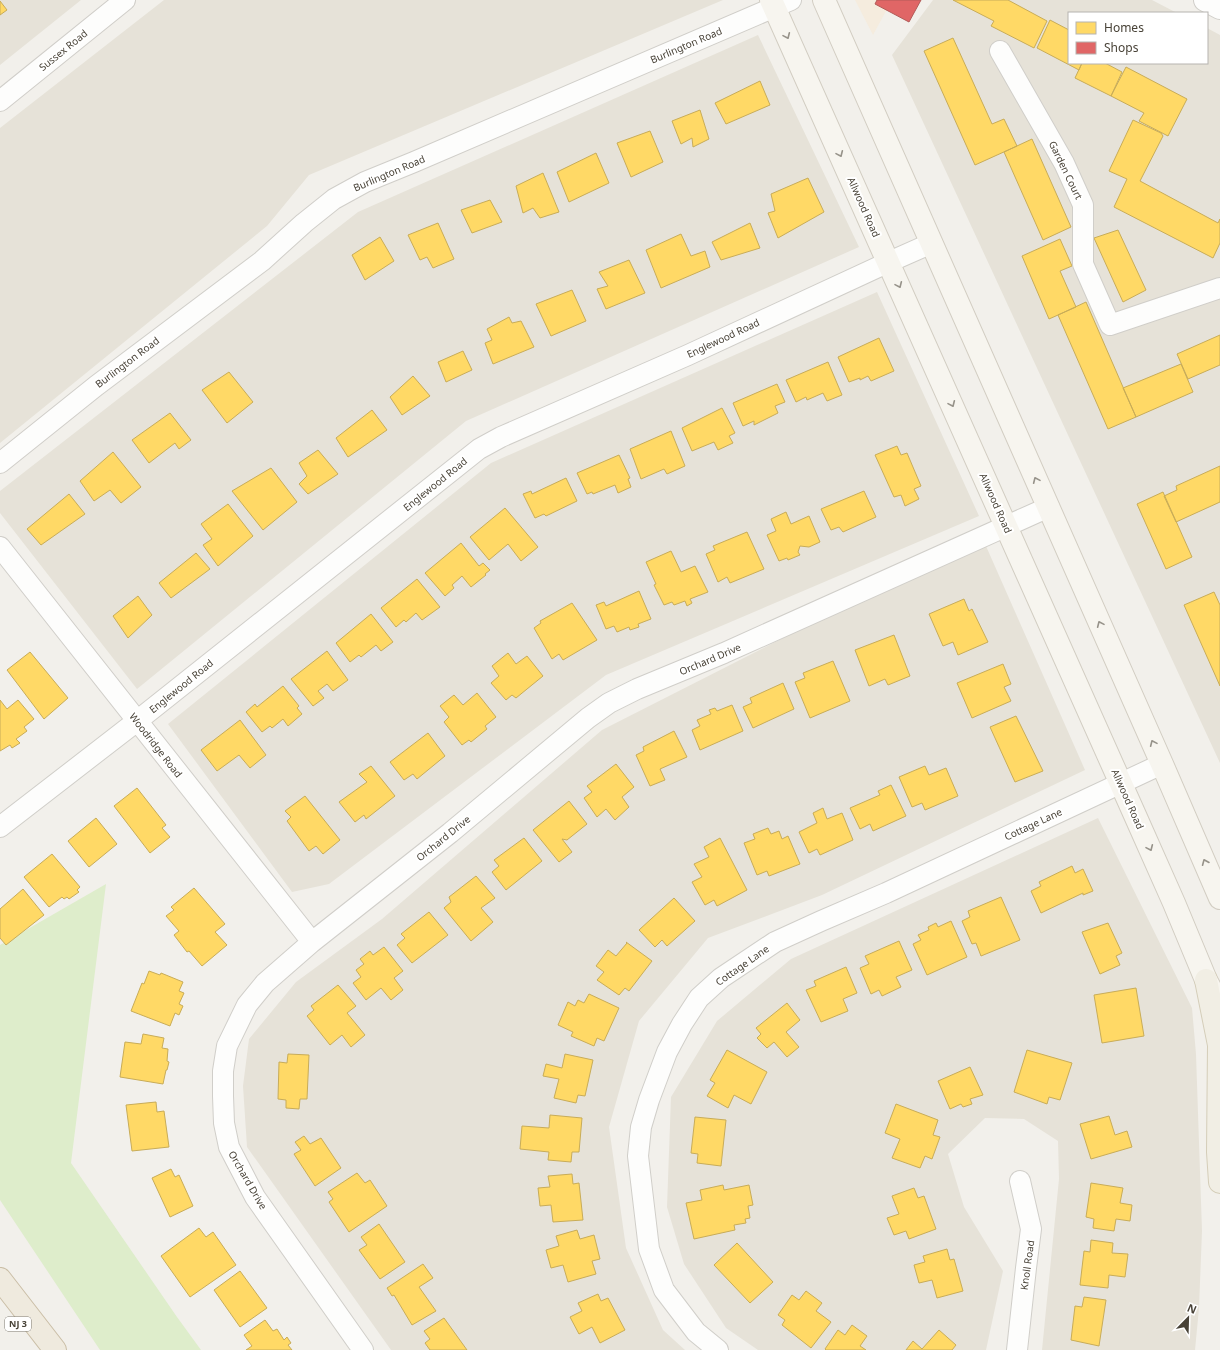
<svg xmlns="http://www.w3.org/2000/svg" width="1220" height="1350" viewBox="0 0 1220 1350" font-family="'Noto Sans',sans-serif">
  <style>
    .residential { fill: #e6e2d8 }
    .commercial { fill: #f5ecde }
    .green { fill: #deedcb }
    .homes { fill: #ffd966; stroke: #c8ac58 }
    .shops { fill: #e06666; stroke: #b25b58 }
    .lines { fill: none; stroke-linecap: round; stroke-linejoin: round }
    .minor-casing { stroke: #d0cec9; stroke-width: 22 }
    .tertiary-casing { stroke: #d0cec9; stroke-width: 24 }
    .secondary-casing { stroke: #d2cdc2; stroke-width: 24 }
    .primary-casing { stroke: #d4cdb8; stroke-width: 24 }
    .trunk-casing { stroke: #cabea6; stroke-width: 24 }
    .minor { stroke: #fdfdfc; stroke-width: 20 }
    .tertiary { stroke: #fdfdfc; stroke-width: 22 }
    .secondary { stroke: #f7f5ef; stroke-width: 22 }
    .primary { stroke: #f1eee4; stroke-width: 22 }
    .trunk { stroke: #efeade; stroke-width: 22 }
    .oneway { stroke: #97938a }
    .labels { text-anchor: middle; stroke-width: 4; stroke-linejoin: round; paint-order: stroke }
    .shield { fill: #fff; stroke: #7f7b73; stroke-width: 1 }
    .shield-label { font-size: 9px; font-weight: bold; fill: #484237 }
    .street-label { font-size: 10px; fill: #484237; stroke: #fff }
  </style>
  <rect width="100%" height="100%" fill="#f2f0eb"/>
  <path class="residential" d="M0,0H81L0,65Z
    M164,0H723L309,175L267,226L0,443V128Z
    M933,0H1152L1177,13H1069V63H1207V28L1220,35V763L892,55Z
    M758,35L859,247L466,421L137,689L0,513V491L358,212Z
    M877,292L979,516L606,675L329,884L292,892L168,724L491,463Z
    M982,537L1085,770L822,895L708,938L639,1021L609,1127L626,1248L663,1330L685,1350H391L247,1147L243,1086L249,1039L296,982L382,919L602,730Z
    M1098,818L1192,1008L1196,1054L1202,1231L1199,1308L1195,1350H1042L1059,1179L1058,1141L1024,1119L985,1118L948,1154L964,1207L1003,1271L986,1350H758L726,1328L684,1264L667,1207L671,1097L717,1021L791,959Z"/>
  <path class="commercial" d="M855,0H892L873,35Z"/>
  <path class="green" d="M106,884L71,1163L177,1317L201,1350H100L0,1200V945Z"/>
  <path class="homes" d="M953,0H1008L1047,21L1034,48L991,26L994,21Z
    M0,1L7,10L0,15Z
    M1050,20L1069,30V63H1082L1079,70L1037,48Z
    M953,38L992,124L1004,119L1017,146L975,165L924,51Z
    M1082,63H1105L1122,72L1111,96L1075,78Z
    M1126,67L1187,99L1168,136L1139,121L1144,113L1111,96Z
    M760,81L770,105L726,124L715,103Z
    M700,110L709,139L693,147L692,138L681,144L672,121Z
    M1133,120L1161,133L1163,136L1140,181L1218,223L1220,219V243L1213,258L1114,207L1127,179L1109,171Z
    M650,131L663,162L631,177L617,143Z
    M1032,139L1071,227L1043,240L1004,152Z
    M596,153L609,183L569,202L557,172Z
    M543,173L559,212L540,218L533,208L523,213L516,186Z
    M808,178L824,212L778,238L768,213L775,211L771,194Z
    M490,200L502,222L472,233L461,210Z
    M438,223L454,259L433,268L427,257L420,260L408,235Z
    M750,223L760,248L721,260L712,242Z
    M1118,230L1146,290L1123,302L1094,238Z
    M681,234L691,256L705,251L710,267L661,288L646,250Z
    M380,237L394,261L365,280L352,255Z
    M1060,239L1072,266L1060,271L1076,307L1049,319L1022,256Z
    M629,260L645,293L606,309L597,289L608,286L599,272Z
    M572,290L586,321L551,336L536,304Z
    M1086,302L1136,417L1108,429L1058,315Z
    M509,317L512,323L521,321L534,347L493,364L485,343L492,340L487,329Z
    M1220,335V365L1188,379L1177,354Z
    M879,338L894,371L871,381L868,376L860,380V378L849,382L838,357Z
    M463,351L472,370L446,382L438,362Z
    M828,362L842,395L827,401L823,393L807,400L806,397L796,402L786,380Z
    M1181,364L1193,392L1136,417L1123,388Z
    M229,372L253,402L227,423L202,390Z
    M413,376L430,396L402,415L390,397Z
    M777,384L785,402L775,406L778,413L754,425V421L743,426L733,403Z
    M722,408L735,433L729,436L733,443L718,450L714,442L692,451L682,428Z
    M372,410L387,430L348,457L336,438Z
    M170,413L191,440L179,449L175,443L149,463L132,440Z
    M671,431L685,466L667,474L664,469L641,479L630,449Z
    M897,446L901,455L907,453L921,486L914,489L919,499L905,506L901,495L894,497L875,455Z
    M318,450L338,474L308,494L299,484L307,476L299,463Z
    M113,452L141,487L121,503L110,490L94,501L80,481Z
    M619,455L630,478L628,479L631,487L618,493L615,485L593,494L592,492L587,494L577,473Z
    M1220,466V502L1176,522L1164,496L1177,490L1176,486Z
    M271,468L297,502L263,530L232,491Z
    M566,478L577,501L546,516L544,514L535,518L523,494L531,491L532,494Z
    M864,491L876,517L843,532L839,527L831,530L821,509Z
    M1163,492L1192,557L1166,569L1137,504Z
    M69,494L85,514L41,545L27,529Z
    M228,504L253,536L218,566L203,545L212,539L201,524Z
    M505,508L538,547L521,561L508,544L489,560L470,537Z
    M786,512L791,524L809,516L820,542L809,547L800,546L798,552L800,555L788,560L787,558L779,561L767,535L776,531L771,519Z
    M747,532L764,569L730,583L727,577L718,582L706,554L715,550L713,546Z
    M461,543L479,566L483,563L490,570L485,574L486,575L471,587L462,576L452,585L454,588L445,596L425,573Z
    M671,551L681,572L695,566L708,592L690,599L692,603L687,606L685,601L674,605L672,602L664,605L654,585L656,584L646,562Z
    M196,553L210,569L171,598L159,583Z
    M417,579L440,607L422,620L416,613L406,622L404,620L396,627L381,608Z
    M639,591L651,619L638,624L639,627L630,630L629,627L617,632L614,626L606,629L596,605L604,602L606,606Z
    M1214,592L1220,605V686L1184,605Z
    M138,596L152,615L128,638L113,616Z
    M964,599L969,611L972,609L988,642L958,655L953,642L943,646L929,614Z
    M572,603L597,640L563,660L559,654L552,659L534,628L541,623L540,621Z
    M371,614L393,642L381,651L376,645L361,657L359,655L350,662L336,643Z
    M894,635L910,676L888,685L885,679L869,686L855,650Z
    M327,651L348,680L333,691L327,684L318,691L324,698L313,706L291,679Z
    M30,652L68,698L44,719L7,670Z
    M508,653L516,664L527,656L543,676L516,698L512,695L506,700L491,683L499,676L492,666Z
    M833,661L850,701L810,718L795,682L805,678L803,673Z
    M1003,664L1011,684L1004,687L1011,701L972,718L957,683Z
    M783,683L794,709L753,728L743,707L752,703L750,698Z
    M283,686L299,706L297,708L302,714L288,726L283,719L272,728L270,726L262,732L246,712L255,704L257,707Z
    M477,693L496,717L485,726L487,729L471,742L469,740L462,745L444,722L449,717L440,706L454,695L463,705Z
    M0,700L7,709L18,700L34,719L24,727L27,731L16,739L20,743L12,748L10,745L0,751Z
    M732,705L743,731L700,750L692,730L700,726L697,720L711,714L709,710L715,708L717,711Z
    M1016,716L1043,771L1015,782L990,727Z
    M240,720L266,755L250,768L239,755L217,771L201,750Z
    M674,731L687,757L660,769L665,780L650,786L636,755L644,751L643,747Z
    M428,733L445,756L417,779L413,774L404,780L390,762Z
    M616,764L634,787L622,797L629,807L615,820L606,809L597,817L584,798L592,792L587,786Z
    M371,766L395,796L366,819L364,815L355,822L339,802L367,782L359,774Z
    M925,766L929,775L946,768L958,796L925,810L922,803L912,807L899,777Z
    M891,785L906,816L873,831L870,824L860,829L850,808L880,795L878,791Z
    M137,788L166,825L162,828L170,837L150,853L114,806Z
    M305,796L340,840L323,854L316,846L309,851L287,821L291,817L285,811Z
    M569,801L587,824L567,840L562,839L572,852L559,862L533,830Z
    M823,808L827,819L842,813L853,840L820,855L817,849L809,853L799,832L817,823L813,813Z
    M96,818L117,844L89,867L68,841Z
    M768,828L771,834L779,831L782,839L788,836L800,864L769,876L767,871L757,875L744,843L755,839L753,834Z
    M524,838L542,861L506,890L492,872L499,866L494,860Z
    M720,838L747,890L717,906L714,900L705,905L692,882L702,877L694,864L709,857L704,847Z
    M52,854L80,887L77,890L79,892L69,899L67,897L64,899L62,897L49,907L24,877Z
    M1072,866L1075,873L1083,869L1093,891L1083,895V893L1041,913L1031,891L1041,886L1039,882Z
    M476,876L495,898L481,908L493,922L471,941L444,908L451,902L449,897Z
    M194,888L225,924L215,932L227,945L202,966L189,951L187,952L174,935L179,931L166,916L174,910L171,907Z
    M23,889L44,915L6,945L0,938V909Z
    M1001,897L1020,940L981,956L976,943L972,944L962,921L970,917L968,911Z
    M674,898L695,921L667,946L662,940L655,947L639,930Z
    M429,912L448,935L412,963L397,945L405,938L401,934Z
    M951,921L967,957L927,975L913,944L921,940L918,935L929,930L928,927L936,923L938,927Z
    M1108,923L1122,953L1116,956L1120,965L1100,974L1082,932Z
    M899,941L912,970L896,977L901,987L882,996L879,990L871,994L860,968L869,964L865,956Z
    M626,942L652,961L629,991L625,988L619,995L597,980L604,972L596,966L608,950L616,956L627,943Z
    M384,947L403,971L394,978L403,990L391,1000L381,988L366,1000L353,983L361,977L356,970L364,964L360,959L370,951L373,955Z
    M846,967L857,993L843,999L848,1011L821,1022L806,990L816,986L814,981Z
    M149,971L160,975L161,973L183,982L179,991L184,993L179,1004L183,1006L179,1015L175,1013L170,1026L131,1011L142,983L144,984Z
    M338,985L356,1006L347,1013L365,1035L351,1047L342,1035L330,1045L307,1016L314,1010L311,1006Z
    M1136,988L1144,1036L1102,1043L1094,995Z
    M589,994L619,1008L604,1041L597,1038L594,1046L571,1036L573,1032L558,1025L568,1002L575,1006L578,1000L584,1003Z
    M787,1003L800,1020L786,1032L799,1047L787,1057L774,1042L767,1048L757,1038L761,1034L756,1028Z
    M143,1034L164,1038L162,1048L168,1049L167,1061L169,1062L167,1070H166L163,1084L120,1077L125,1042L141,1044Z
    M727,1050L767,1072L751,1104L734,1095L728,1108L707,1096L715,1083L710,1080Z
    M1027,1050L1072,1063L1060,1100L1049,1097L1047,1104L1014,1092Z
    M288,1054L309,1055L307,1099H300L299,1109L286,1108V1100L278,1099L279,1062L287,1063Z
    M565,1054L593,1060L585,1096L578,1095L576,1103L554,1098L559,1079L543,1076L546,1064L562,1068Z
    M970,1067L983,1095L970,1099L972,1104L963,1107L961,1104L950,1109L938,1081Z
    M156,1102L157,1112L164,1111L169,1147L132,1151L126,1105Z
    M896,1104L938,1120L933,1135L940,1137L932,1159L925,1156L920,1168L892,1158L900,1139L885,1133Z
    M550,1115L582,1118L579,1152H572L571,1162L548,1160L549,1152L520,1149L522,1126L549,1128Z
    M1109,1116L1115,1135L1127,1131L1132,1147L1091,1159L1080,1124Z
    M695,1117L726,1120L721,1166L697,1163L698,1154L691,1153Z
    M304,1136L310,1144L321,1138L341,1168L315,1186L294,1154L301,1150L295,1142Z
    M171,1169L175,1177L179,1175L193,1206L170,1217L152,1178Z
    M357,1173L365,1183L370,1180L387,1206L349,1232L329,1202L333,1199L328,1192Z
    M572,1174L573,1184L579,1183L583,1220L553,1222L551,1205L540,1206L538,1188L550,1187L548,1176Z
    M1091,1183L1123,1188L1120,1203L1132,1205L1130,1221L1116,1219L1114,1231L1093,1228L1094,1219L1086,1217Z
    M723,1185L724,1190L749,1185L753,1205L748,1206L750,1218L745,1219L746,1223L734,1225L735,1230L694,1239L686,1203L702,1200L700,1190Z
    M914,1188L918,1198L924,1196L936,1229L909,1239L906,1231L894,1235L887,1218L899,1214L892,1196Z
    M379,1224L405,1262L380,1279L359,1250L367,1245L361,1237Z
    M199,1228L206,1237L213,1232L236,1265L190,1297L161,1256Z
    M577,1230L580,1239L594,1235L600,1259L592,1261L596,1274L568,1282L563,1265L551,1268L546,1250L559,1246L556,1236Z
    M1091,1240L1113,1243L1112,1253L1128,1254L1125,1277L1109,1275L1108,1288L1080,1285L1084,1251L1090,1252Z
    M737,1243L773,1282L750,1303L714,1265Z
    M947,1249L950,1260L954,1259L963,1291L937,1298L932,1280L919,1283L914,1265L925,1262L923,1256Z
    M423,1264L433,1278L419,1287L436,1311L412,1325L394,1295L392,1296L387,1288Z
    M240,1271L267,1308L240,1327L214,1290Z
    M806,1291L822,1303L816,1311L831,1322L811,1348L782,1325L785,1320L778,1315L792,1295L799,1300Z
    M598,1294L601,1301L608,1298L625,1330L600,1343L592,1327L579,1334L570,1317L582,1311L578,1303Z
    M1084,1297L1106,1300L1099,1346L1071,1340L1075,1306L1082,1307Z
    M444,1318L467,1350H430L425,1343L430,1339L424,1331Z
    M265,1320L273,1331L277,1329L284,1340L287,1337L291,1343L288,1345L292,1350H246L252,1346L244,1335Z
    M852,1325L867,1336L860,1346L866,1350H826L825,1349L838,1330L845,1335Z
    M939,1330L956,1345L952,1350H906L913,1341L922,1349Z"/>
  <path class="shops" d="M877,0H921L909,22L875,4Z"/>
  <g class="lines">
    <g class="minor-casing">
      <path id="minor" d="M1000,51L1064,163L1083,205V264L1110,325L1220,288
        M0,101L125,0
        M0,463L96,386L262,261L304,223L334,199L365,182L414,162L791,0
        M0,547L312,942
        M0,827L137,721L479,449L501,437L688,355L889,262L932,243
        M363,1350L255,1197L229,1147L224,1123L223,1096V1071L227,1046L247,1005L265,983L312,942L450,833L588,718L609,703L637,689L724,653L1049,507
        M718,1350L696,1332L664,1290L649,1249L638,1156L641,1127L649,1100L667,1052L682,1024L699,998L721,978L775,942L821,921L886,893L1162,764
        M1017,1350L1026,1268L1031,1229L1020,1181"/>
    </g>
    <g class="tertiary-casing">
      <path id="tertiary" d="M1205,0L1220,8"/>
    </g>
    <g class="secondary-casing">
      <path id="secondary" d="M771,0L1134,813L1174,903L1206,980L1215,997
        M824,0L1162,764L1220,898"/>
    </g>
    <g class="primary-casing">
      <path id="primary" d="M1206,980L1219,1045L1218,1152L1220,1182"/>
    </g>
    <g class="trunk-casing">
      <path id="trunk" d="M0,1279L55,1350"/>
    </g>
    <use href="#minor" class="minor"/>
    <use href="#tertiary" class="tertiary"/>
    <use href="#secondary" class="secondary"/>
    <use href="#primary" class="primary"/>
    <use href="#trunk" class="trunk"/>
  </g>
  <defs><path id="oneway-chevron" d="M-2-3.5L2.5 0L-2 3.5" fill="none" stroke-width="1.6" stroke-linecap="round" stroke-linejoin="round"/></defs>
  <g class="oneway">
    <use href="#oneway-chevron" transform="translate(787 36) rotate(66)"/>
    <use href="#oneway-chevron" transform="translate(840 154) rotate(66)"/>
    <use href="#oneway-chevron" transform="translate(899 285) rotate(66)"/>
    <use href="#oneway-chevron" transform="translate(952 404) rotate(66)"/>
    <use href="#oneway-chevron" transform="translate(1036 480) rotate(-114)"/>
    <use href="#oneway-chevron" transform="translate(1100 624) rotate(-114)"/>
    <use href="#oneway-chevron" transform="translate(1153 743) rotate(-114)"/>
    <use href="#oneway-chevron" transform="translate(1150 848) rotate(66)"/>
    <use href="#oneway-chevron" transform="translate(1205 862) rotate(-113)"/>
  </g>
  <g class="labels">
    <rect class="shield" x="5" y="1317" width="26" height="14" rx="3"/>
    <g class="shield-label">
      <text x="18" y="1327">NJ 3</text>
    </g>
    <g class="street-label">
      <text transform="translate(686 45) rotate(-23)" y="4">Burlington Road</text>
      <text transform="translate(63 50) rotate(-39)" y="4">Sussex Road</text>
      <text transform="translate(1066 170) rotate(64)" y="4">Garden Court</text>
      <text transform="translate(389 173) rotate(-23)" y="4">Burlington Road</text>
      <text transform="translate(864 207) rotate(66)" y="4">Allwood Road</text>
      <text transform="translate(723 338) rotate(-25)" y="4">Englewood Road</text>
      <text transform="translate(127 362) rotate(-37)" y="4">Burlington Road</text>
      <text transform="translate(435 484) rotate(-39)" y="4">Englewood Road</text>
      <text transform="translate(996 503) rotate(66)" y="4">Allwood Road</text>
      <text transform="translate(710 659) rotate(-23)" y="4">Orchard Drive</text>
      <text transform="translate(181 686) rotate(-39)" y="4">Englewood Road</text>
      <text transform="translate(156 745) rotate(52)" y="4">Woodridge Road</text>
      <text transform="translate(1128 799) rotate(66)" y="4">Allwood Road</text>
      <text transform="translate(1033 824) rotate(-25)" y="4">Cottage Lane</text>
      <text transform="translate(443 838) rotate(-39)" y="4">Orchard Drive</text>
      <text transform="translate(742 965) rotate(-35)" y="4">Cottage Lane</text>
      <text transform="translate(248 1180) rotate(60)" y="4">Orchard Drive</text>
      <text transform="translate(1027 1265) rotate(-82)" y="4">Knoll Road</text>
    </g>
  </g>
  <rect x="1068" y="12" width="140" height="52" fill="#ffffff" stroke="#b6b3af"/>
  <rect x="1076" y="22" width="20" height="12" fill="#ffd966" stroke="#b6b3af"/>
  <text x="1104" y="32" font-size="12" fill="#484237">Homes</text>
  <rect x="1076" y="42" width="20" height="12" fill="#e06666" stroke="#b6b3af"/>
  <text x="1104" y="52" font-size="12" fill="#484237">Shops</text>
  <g transform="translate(1188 1318) rotate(23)" stroke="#ffffff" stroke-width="3" paint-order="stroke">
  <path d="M0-3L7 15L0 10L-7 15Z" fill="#484237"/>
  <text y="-6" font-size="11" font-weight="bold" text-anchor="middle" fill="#484237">N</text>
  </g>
</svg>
